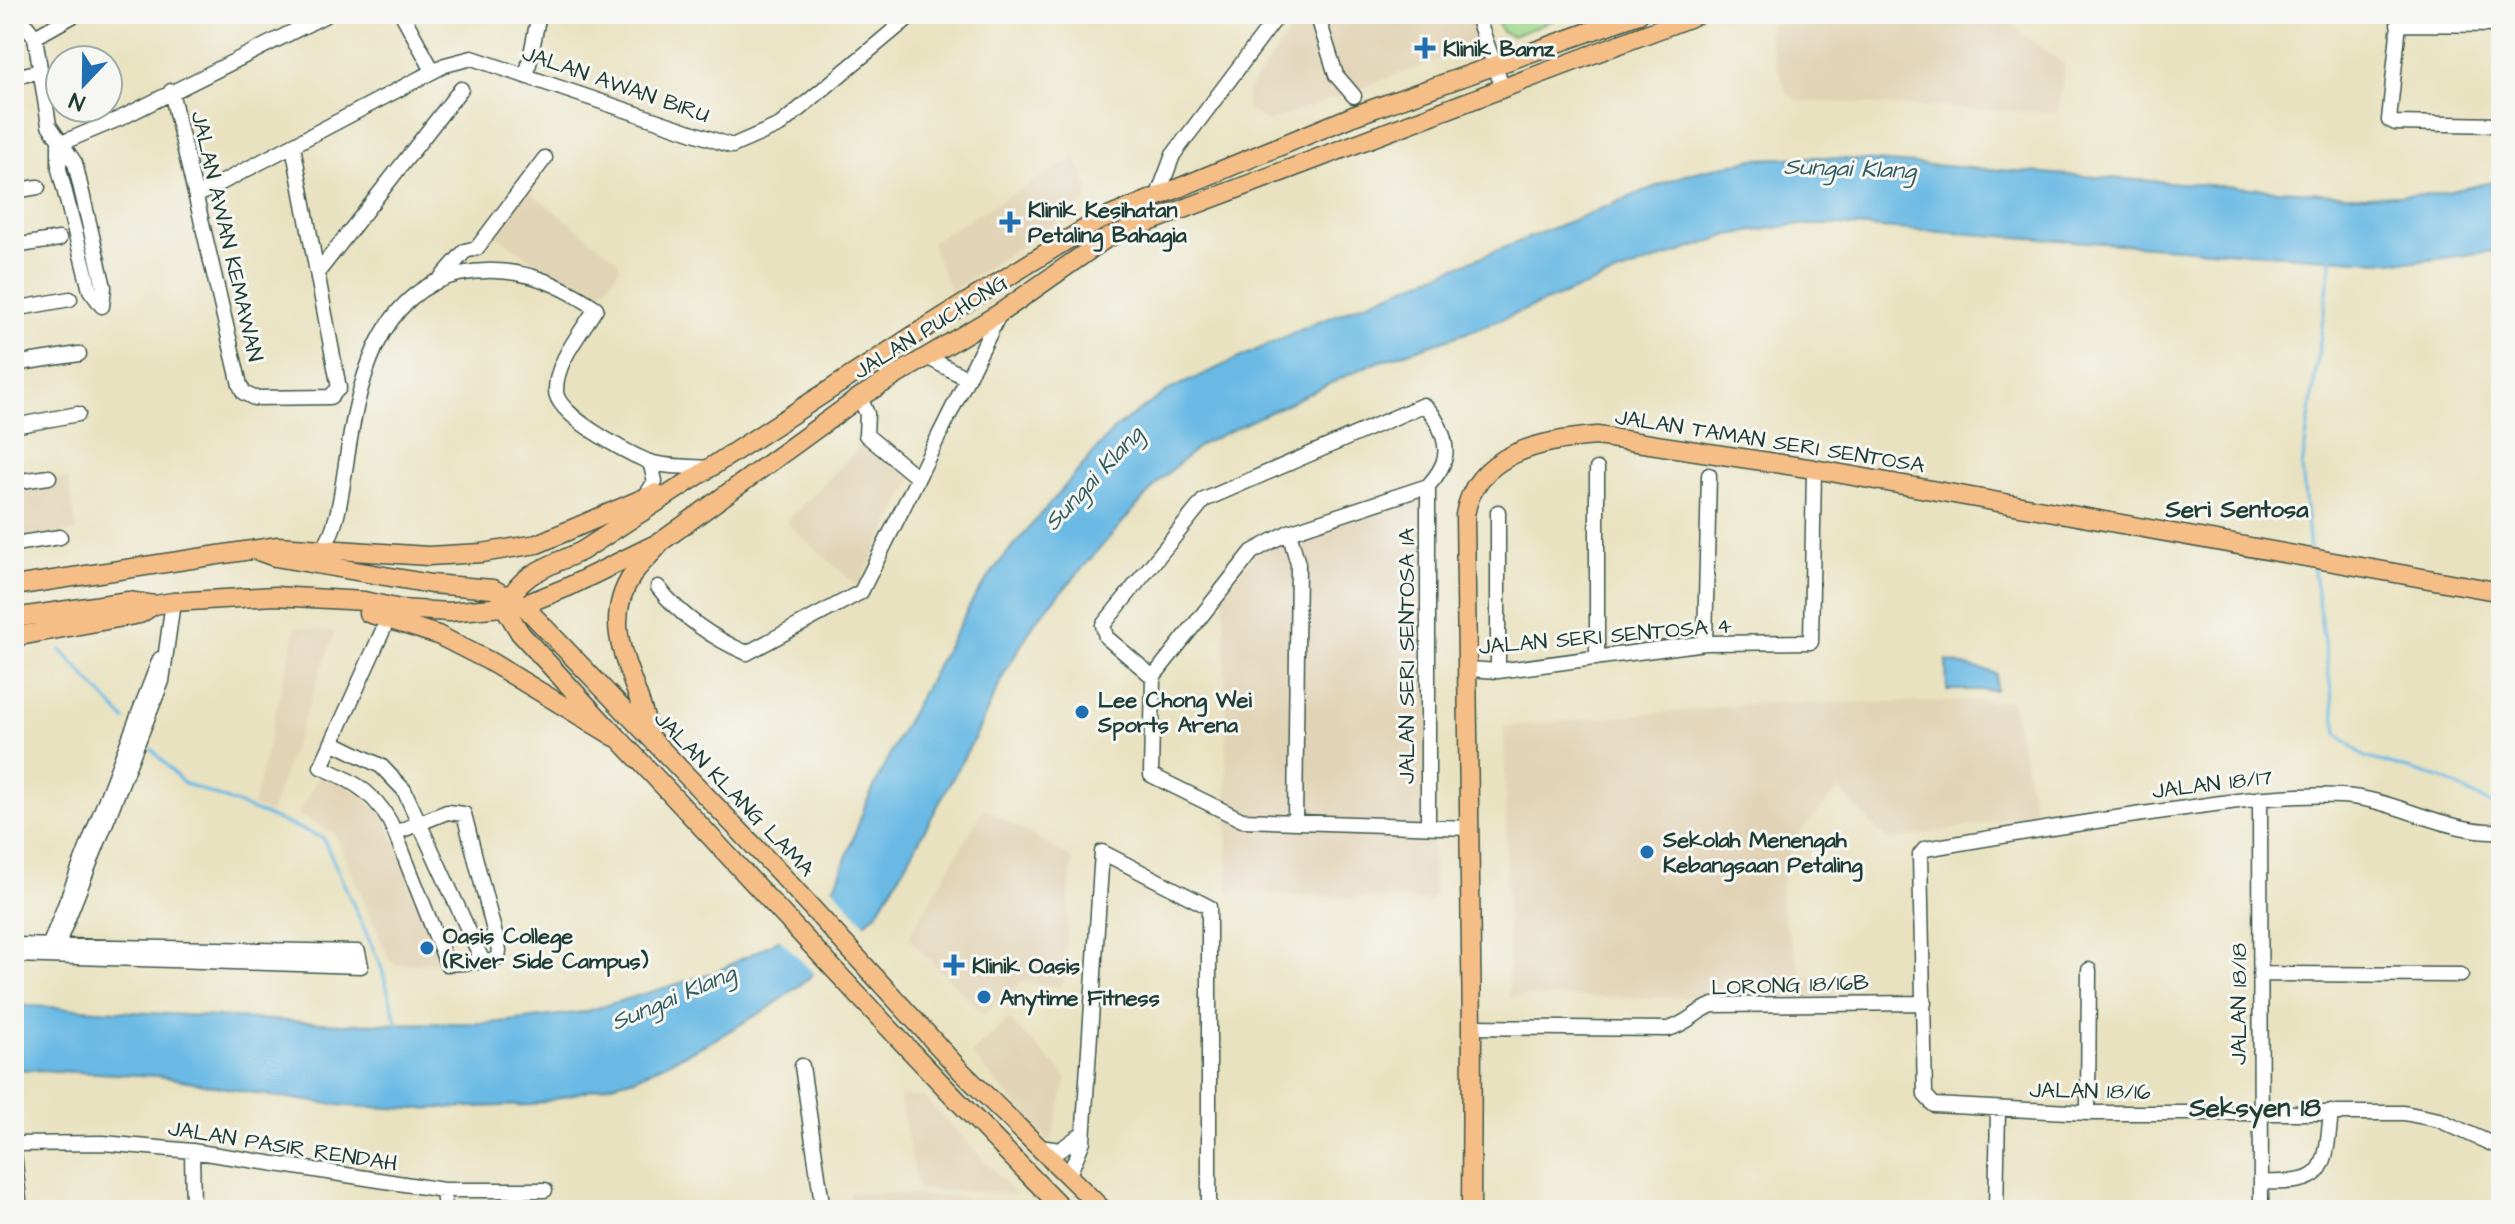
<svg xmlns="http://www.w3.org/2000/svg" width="2515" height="1224" viewBox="0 0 2515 1224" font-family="'Architects Daughter',sans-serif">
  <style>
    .built { fill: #e1d3b5 }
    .green { fill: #9ed689; stroke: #5e8a5e; stroke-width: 2 }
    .water { fill: #69b9e4; stroke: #447b8c; stroke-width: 2 }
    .pier { fill: #e9e2c0 }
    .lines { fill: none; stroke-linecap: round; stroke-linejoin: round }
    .stream { stroke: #69b9e4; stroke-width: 3 }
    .minor-casing { stroke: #3d5649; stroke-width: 17 }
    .major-casing { stroke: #3d5649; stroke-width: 21 }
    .minor { stroke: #fff; stroke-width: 14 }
    .major { stroke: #f6be87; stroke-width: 18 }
    .poi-dot { fill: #1f6fb2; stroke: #f6f6f2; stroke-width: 3 }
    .labels { text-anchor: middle; stroke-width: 6; stroke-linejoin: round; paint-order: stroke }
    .poi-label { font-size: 22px; font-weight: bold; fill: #1f3d34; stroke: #f6f6f2; text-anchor: start }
    .street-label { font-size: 22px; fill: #1f3d34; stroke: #f6f6f2 }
    .water-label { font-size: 24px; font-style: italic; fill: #325c60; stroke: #f6f6f2 }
    .neighbourhood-label { font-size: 24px; font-weight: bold; fill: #1f3d34; stroke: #f6f6f2 }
    .quarter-label { font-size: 26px; font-weight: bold; fill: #1f3d34; stroke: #f6f6f2 }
  </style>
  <rect width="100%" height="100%" fill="#f6f6f2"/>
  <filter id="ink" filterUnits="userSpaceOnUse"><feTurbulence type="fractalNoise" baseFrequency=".0125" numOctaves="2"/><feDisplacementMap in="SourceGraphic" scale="16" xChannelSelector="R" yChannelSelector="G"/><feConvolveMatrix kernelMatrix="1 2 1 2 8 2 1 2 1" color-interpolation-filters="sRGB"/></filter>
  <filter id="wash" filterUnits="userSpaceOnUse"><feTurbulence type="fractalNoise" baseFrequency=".006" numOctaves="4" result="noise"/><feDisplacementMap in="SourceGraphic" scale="32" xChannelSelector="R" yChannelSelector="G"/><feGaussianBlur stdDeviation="1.8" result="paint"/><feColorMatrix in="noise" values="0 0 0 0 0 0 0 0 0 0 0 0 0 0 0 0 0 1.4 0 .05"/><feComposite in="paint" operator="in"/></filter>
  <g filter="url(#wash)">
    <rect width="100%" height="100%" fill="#e9e2c0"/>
    <path class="built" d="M1303,14H1471L1482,44L1267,122L1247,108L1246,93Z
      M1801,14H2004L2007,22L2065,65L2058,113L1798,101L1787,94L1768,37L1769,26Z
      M1076,157L1089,189L1086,202L951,292L930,242Z
      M526,189L618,260L620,268L595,302L494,234Z
      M866,441L913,478L858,587L786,522Z
      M68,478L77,531L14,541V486Z
      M1423,491L1434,895L1429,901L1228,892L1224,593L1255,555L1271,543Z
      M296,627L335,632L270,813L253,806Z
      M2012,701L2036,814L1887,841L1839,789L1793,840L1780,889L1784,920L1802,974L1835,984L1833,997H1509L1504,727L1762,703Z
      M321,771L342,780L385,817L441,962L397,965L390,961L335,834L298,815Z
      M984,808L1072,859L1063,986L1021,982L984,1015L908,938Z
      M1009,1019L1067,1078L1051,1143L971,1054Z
      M899,1096L924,1097L1016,1194L918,1189Z
      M850,1192L1038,1202L1046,1210H848Z"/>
    <path class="green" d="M1494,14H1569L1513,36L1502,32Z"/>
    <path class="water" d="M1817,157L2364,196L2437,194L2501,180V250L2415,262L2358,260L1836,225H1793L1729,235L1603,279L1472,331L1369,365L1200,445L1160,480L1035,622L1005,672L977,733L909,859L878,911L808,979L769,1008L708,1043L635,1078L532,1105L414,1109L347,1106L271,1096L159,1076L14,1069V1005L340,1024L491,1023L584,1012L714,973L781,939L828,895L838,880L865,806L900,733L973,600L998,564L1114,429L1139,411L1169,390L1309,326L1687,174L1754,159Z
      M1946,661L1996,673V690H1947Z"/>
    <path class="pier" d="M830,884L867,926L816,976L777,936L804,914Z"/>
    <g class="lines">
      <path class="stream" d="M2310,550L2302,468L2332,256
        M2313,565L2337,733L2365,757L2443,779L2501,809
        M61,650L125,720
        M152,749L182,782L323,838L381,966L398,1027"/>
    </g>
  </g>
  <g filter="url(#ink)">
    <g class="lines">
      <g class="minor-casing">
        <path id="minor" d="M17,14L35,37L49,125L75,163L104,287L102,306
          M402,14L433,71
          M1317,14L1336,75L1354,96
          M1476,14L1502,86
          M2400,14L2389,120L2395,123L2501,125
          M2398,24L2501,25
          M35,37L76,14
          M527,74L539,14
          M14,77L41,71
          M171,91L240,385L244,393L254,398L330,397L339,388L293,146
          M59,144L121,118L328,14
          M59,144V169L90,290L102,306
          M14,191L38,187
          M198,195L445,65L472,58L732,146L780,125L913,14
          M1158,195L1173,155L1279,14
          M14,246L59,239
          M318,272L461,89
          M441,278L465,251L477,248L545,158
          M14,309L70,299
          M925,356L968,379
          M14,364L79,354
          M860,397L867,414L866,435L918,478
          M14,426L78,414
          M14,482L49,477
          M1428,486L1289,532L1252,552L1153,677L1151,775L1242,820L1470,828
          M1428,486V826
          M645,497L655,481L650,462
          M1498,512V671
          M1289,532L1298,564L1295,822
          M14,544L60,537
          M322,550C339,526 341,493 346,464C357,390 375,293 459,274C511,263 554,280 596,308C582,332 555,362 556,391C556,415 626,452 647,461C665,468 690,466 709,468
          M658,587C680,616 714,639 747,653L861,592L1000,313
          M388,619L321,767C355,781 381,797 395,833L447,964L491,961L498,958L499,950L464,814L447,812L395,833
          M1705,643L1709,475
          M1597,658V469
          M1469,669L1498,671L1705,643L1811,642L1814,469
          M1153,677L1106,637L1103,625L1204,500L1423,405C1431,410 1434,417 1439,426C1451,451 1446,466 1428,486
          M332,742L381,766L404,790L483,962
          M2260,798L2261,1210
          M2501,831C2446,834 2397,799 2342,796C2284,793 2228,802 2172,810C2089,821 2007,835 1925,849L1920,855L1925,1095L1934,1105L2088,1113H2404L2439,1120L2501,1148
          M14,945L358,952L361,966L14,955
          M51,950L50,944L160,659
          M55,951L162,681L173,602
          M2260,974L2461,975
          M1472,1027L1668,1029C1687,1024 1696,1011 1713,1005L1924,1003
          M802,1066L823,1210
          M2088,1113L2089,970
          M14,1144L103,1143L192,1151L443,1190H545
          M1039,1147L1060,1150L1083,1133
          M192,1151L193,1210
          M14,1152L20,1210
          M1068,1177L1083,1141L1102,852L1209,907V1210
          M2261,1182C2325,1184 2325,1174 2331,1112
          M443,1190L445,1210
          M1996,1210L1998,1110"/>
      </g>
      <g class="major-casing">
        <path id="major" d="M258,551L275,557L431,584L493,589L523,605L778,871L961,1071L1103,1210
          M14,586L278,546L428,556L482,553L537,544L656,493
          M505,608C518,573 550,566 582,551L917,333L1096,222L1353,116L1639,14
          M505,608L520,633L607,727
          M368,613L438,635L489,661L615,737
          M14,618L128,601L154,605
          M14,637L140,614L154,605L173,602L275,596L364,601L400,609L449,612L523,605L568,587L662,541L860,397L1000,313L1107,238L1699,14
          M649,735C640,680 595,630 633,574C640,564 650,556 658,546
          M621,741L606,725L640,761C781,911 919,1064 1064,1210
          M1471,1210L1472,1027L1465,515C1475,453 1543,440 1597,436L1814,469L2501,592"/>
      </g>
      <use href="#minor" class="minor"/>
      <use href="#major" class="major"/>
    </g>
  </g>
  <g class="poi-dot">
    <path d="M1421 36h8v8h8v8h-8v8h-8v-8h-8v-8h8z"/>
    <path d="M1006 210h8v8h8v8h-8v8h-8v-8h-8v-8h8z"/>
    <circle cx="1082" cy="712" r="8"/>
    <circle cx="1647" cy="852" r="8"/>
    <circle cx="427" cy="948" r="8"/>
    <path d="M950 953h8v8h8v8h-8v8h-8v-8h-8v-8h8z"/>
    <circle cx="984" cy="997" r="8"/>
  </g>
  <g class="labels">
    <g class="poi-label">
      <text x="1443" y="56">Klinik Bamz</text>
      <text x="1028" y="217">Klinik Kesihatan<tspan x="1028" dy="25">Petaling Bahagia</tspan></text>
      <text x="1098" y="707">Lee Chong Wei<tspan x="1098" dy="25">Sports Arena</tspan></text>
      <text x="1663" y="847">Sekolah Menengah<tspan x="1663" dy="25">Kebangsaan Petaling</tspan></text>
      <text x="443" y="943">Oasis College<tspan x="443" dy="25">(River Side Campus)</tspan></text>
      <text x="972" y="973">Klinik Oasis</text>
      <text x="1000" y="1005">Anytime Fitness</text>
    </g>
    <g class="street-label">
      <text transform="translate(616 83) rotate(19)" y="8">JALAN AWAN BIRU</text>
      <text transform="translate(228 236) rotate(77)" y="8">JALAN AWAN KEMAWAN</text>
      <text transform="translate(930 326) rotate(-32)" y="8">JALAN PUCHONG</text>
      <text transform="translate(1770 440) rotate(9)" y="8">JALAN TAMAN SERI SENTOSA</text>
      <text transform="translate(1605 635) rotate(-5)" y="8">JALAN SERI SENTOSA 4</text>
      <text transform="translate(1406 656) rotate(-90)" y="8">JALAN SERI SENTOSA 1A</text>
      <text transform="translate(2212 783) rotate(-7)" y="8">JALAN 18/17</text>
      <text transform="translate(735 793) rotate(46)" y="8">JALAN KLANG LAMA</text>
      <text transform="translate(1790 984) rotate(-2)" y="8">LORONG 18/16B</text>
      <text transform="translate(2238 1004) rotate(-90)" y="8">JALAN 18/18</text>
      <text transform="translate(2090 1090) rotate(1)" y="8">JALAN 18/16</text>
      <text transform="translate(283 1145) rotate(9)" y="8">JALAN PASIR RENDAH</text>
    </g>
    <g class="water-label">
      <text transform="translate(1850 168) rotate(2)" y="8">Sungai Klang</text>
      <text transform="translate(1093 478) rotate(-47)" y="8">Sungai Klang</text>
      <text transform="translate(673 997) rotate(-23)" y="8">Sungai Klang</text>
    </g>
    <g class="neighbourhood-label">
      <text x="2237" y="517">Seri Sentosa</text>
    </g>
    <g class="quarter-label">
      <text x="2255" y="1116">Seksyen 18</text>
    </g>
  </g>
  <rect width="2515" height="1224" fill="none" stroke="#f6f6f2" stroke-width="48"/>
  <g transform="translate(84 84) rotate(202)"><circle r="38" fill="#f6f6f2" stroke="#a0aca6" stroke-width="2"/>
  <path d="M0-6L14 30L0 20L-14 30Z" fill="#1f6fb2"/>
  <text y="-12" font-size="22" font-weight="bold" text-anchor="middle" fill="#1f3d34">N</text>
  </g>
</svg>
